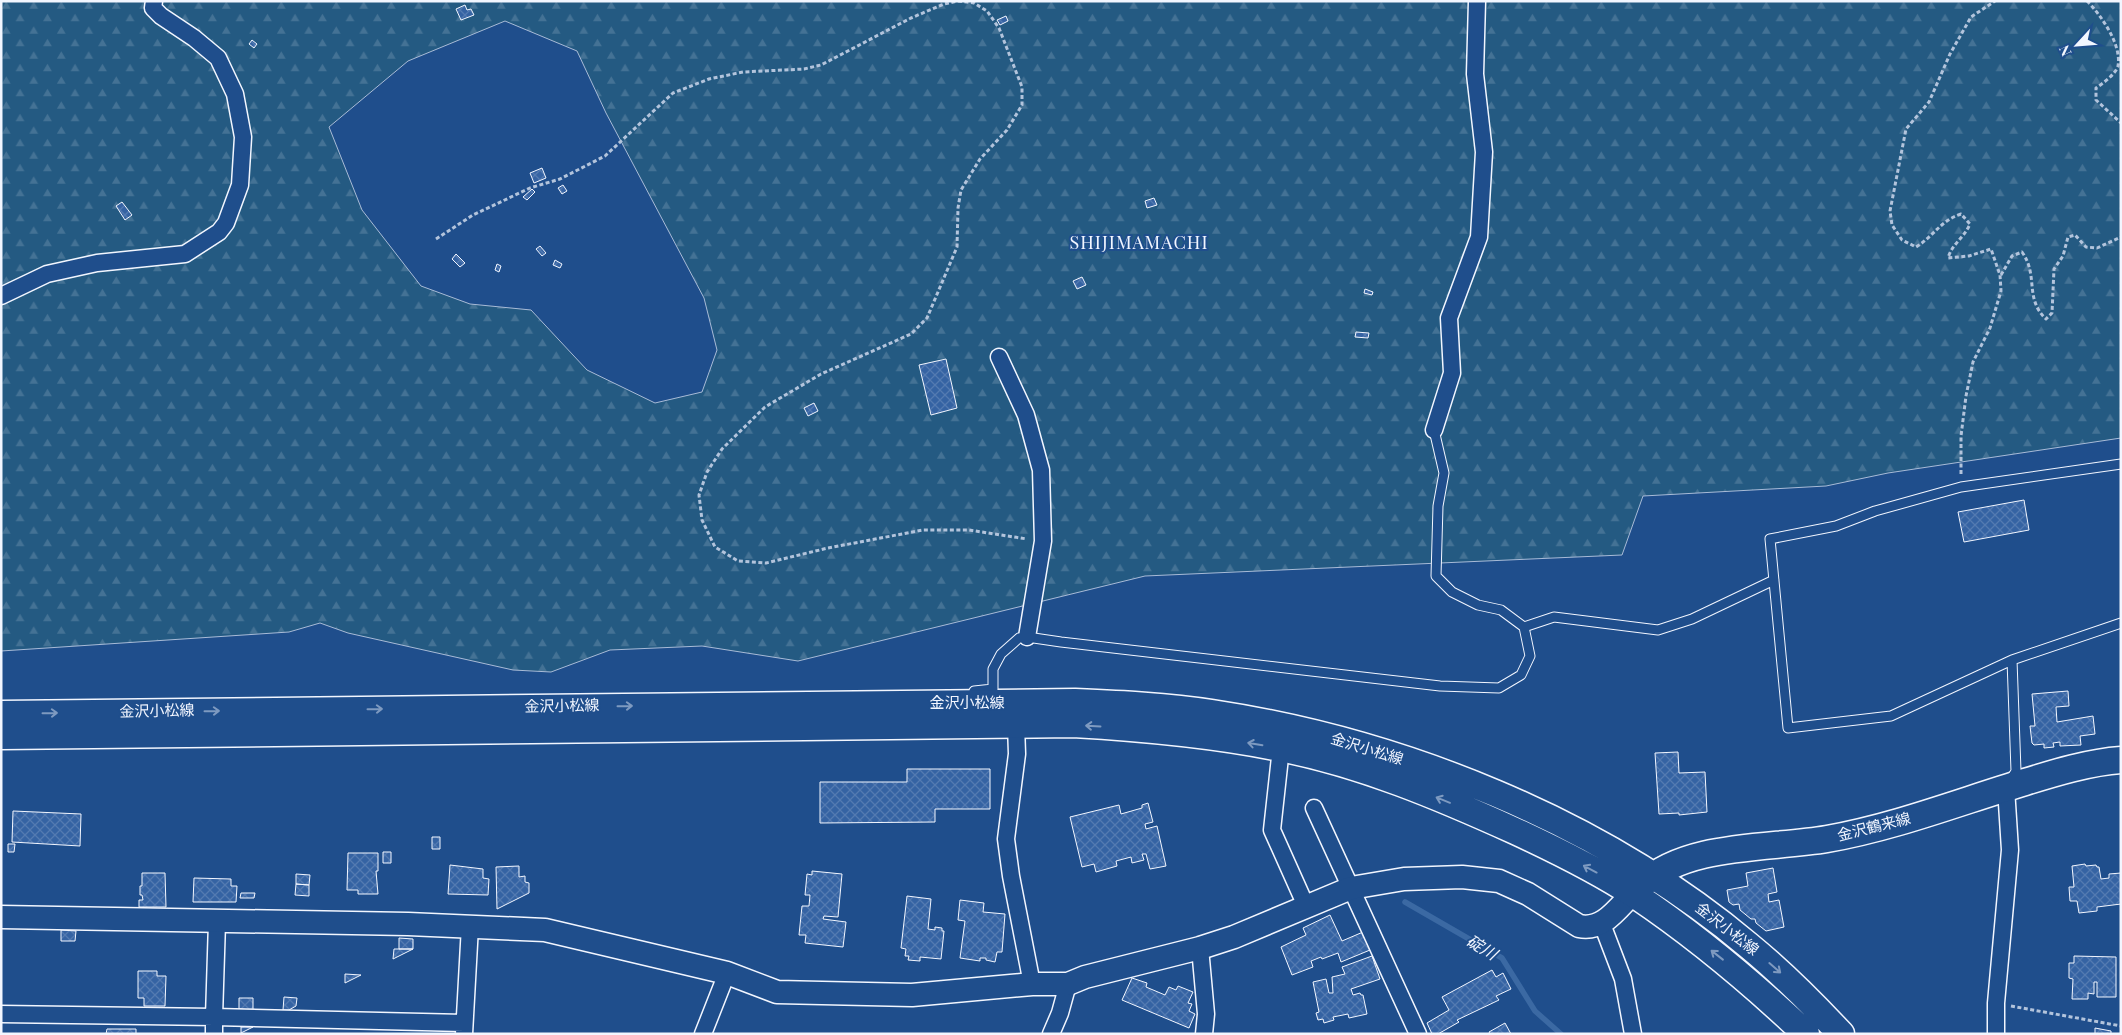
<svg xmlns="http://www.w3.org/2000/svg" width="2122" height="1035" viewBox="0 0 2122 1035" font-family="'Playfair Display','Noto Sans JP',serif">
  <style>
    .forest { fill: url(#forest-firs); stroke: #a8bbd7; fill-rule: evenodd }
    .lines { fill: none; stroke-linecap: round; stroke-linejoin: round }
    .stream { stroke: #3b69a3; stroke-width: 5.5 }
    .building { fill: url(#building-cross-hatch); stroke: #f2f6ff }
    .lane-casing { stroke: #f2f6ff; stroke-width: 11 }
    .street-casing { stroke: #f2f6ff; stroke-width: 19 }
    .secondary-casing { stroke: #f2f6ff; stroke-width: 25 }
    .primary-casing { stroke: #f2f6ff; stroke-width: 29 }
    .path { stroke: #b3c4dc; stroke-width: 3; stroke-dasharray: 4 2.5; stroke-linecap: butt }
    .lane { stroke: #1f4e8c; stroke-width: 9 }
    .street { stroke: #1f4e8c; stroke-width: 16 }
    .secondary { stroke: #1f4e8c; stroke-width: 22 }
    .primary { stroke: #1f4e8c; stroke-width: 26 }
    .oneway { stroke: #7e9ac0 }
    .labels { text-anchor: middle; stroke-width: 4; stroke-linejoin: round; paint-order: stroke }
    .street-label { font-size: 15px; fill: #f2f6ff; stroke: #1f4e8c }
    .water-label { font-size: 16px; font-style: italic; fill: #f2f6ff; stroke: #1f4e8c }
    .quarter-label { font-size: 18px; letter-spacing: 1px; fill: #f2f6ff; stroke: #1f4e8c }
  </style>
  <defs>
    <pattern id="forest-firs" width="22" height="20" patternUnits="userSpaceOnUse" patternTransform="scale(1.25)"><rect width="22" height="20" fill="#245a82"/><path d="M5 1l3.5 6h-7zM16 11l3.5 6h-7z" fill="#447295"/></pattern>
    <pattern id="building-cross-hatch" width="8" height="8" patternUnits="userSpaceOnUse" patternTransform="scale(1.25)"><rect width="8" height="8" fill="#3563a3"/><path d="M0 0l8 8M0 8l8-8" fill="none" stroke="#537ab1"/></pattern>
  </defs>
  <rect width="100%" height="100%" fill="#1f4e8c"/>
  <path class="forest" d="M1,1H2121V438L1888,473L1826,486L1643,496L1622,555L1145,576L798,661L702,646L610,650L551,672L513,670L348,633L320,623L289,632L1,651ZM505,21L577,51L606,113L704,298L717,350L702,392L655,403L587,370L531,310L470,304L421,286L362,210L329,127L408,61Z"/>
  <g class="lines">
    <path class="stream" d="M1405,902L1502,958L1535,1011L1561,1034"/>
  </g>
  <path class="building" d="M465,5L467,10L471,9L474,15L461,20L456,9Z
    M1006,16L1008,21L1000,25L997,20Z
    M252,40L257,44L254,48L249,44Z
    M542,168L546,178L534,183L530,173Z
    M563,185L567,191L562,194L558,188Z
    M532,189L535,192L527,200L523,197Z
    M1154,198L1157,205L1147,208L1145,201Z
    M122,202L132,215L125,220L116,206Z
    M540,246L546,253L542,256L536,249Z
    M456,254L465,263L460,267L452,259Z
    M555,260L562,264L560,268L553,265Z
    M497,264L501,266L499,272L495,270Z
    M1082,277L1086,285L1077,289L1073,281Z
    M1365,289L1373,292L1372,295L1364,293Z
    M1356,332L1369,333L1368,338L1355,337Z
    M946,359L957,408L931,415L919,365Z
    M814,403L818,411L808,416L804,408Z
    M2024,500L2029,530L1964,542L1958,512Z
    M2068,691L2069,706L2056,707L2057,722L2093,716L2095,734L2080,736L2081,745L2060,746V742L2053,743L2054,747L2044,748V744L2034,745L2032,743L2030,726H2035L2032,694Z
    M1678,752L1679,773L1705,772L1707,812L1679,815V813L1659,814L1655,753Z
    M907,769H990V809H935V822L820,823V782H907Z
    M1148,803L1153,822L1145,824L1146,829L1157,826L1166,866L1150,869L1146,854H1142L1144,860L1132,863L1131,857L1116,861L1117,866L1096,872L1094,864L1082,867L1070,817L1119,805L1121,814L1142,808V805Z
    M13,811L81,814L80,846L12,842Z
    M432,837H440V849H432Z
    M8,844H15L14,852H8Z
    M383,852H391V863H383Z
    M348,853H378V871H376L378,894H358V890H347Z
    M2085,864L2086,866L2096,865L2097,867H2099L2101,879L2109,878V874L2121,873V904L2097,907V911L2079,913L2077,901H2070L2069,887H2074L2072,866Z
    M450,865L483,869V878L489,879L488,895L448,894Z
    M519,866V877L525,876V882L529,883V893L497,909L496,867Z
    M1773,868L1777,892L1768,894L1769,902L1779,900L1784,927L1766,931L1756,923L1755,919H1751L1740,910L1739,904L1733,905L1729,902L1727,890L1748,886L1746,873Z
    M812,871L842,874L838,917L824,916L823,919L846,922L843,947L805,943L806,935H799L802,906H809L810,895H805L807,874L812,875Z
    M142,873H165L166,907H139V900H143L142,895H140V886H142Z
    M296,874L310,875L309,885L296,884Z
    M194,878L231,879V886H237L236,902H193Z
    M296,884L309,885V896L295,895Z
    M241,893H255L254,898H240Z
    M907,896L931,899L928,929L935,930V927L942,928V931H944L941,959L920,957V961L908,960L909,956H905L906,949L901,948Z
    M960,900L984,903L983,912L1005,914L1002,952H997L995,962L986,960V958H980V961L960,958L965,921L958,920Z
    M1330,915L1342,941L1363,932L1370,950L1341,962L1338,953L1322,959L1321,957L1311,961L1313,967L1292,975L1281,947L1306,935L1303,928Z
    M61,930L76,931L75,941H61Z
    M399,938L413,939V949H399Z
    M394,949H413L393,959Z
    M1372,956L1380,979L1351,989L1353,995L1360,993L1361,995H1363L1367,1014L1349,1018L1348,1014L1333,1017L1334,1020L1324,1023L1323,1019L1318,1020L1316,1013L1319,1012L1313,982L1326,979L1329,993H1333L1332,977L1345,974L1342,967Z
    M2074,956L2116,957V997H2097V982H2094V994L2088,993V999H2072L2073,979L2069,978V963H2074Z
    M1492,970L1496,977L1503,973L1511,989L1496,996L1499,1000L1457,1020L1459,1022L1438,1034H1432L1427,1023L1449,1010L1442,997Z
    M138,971H157V976H166L165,1006H144V998H138Z
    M345,974L361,975L345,983Z
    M1132,978L1147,983L1146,987L1165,995L1169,987L1176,990L1178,986L1193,992L1188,1003L1192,1004L1189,1011L1195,1014L1189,1028L1122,1000Z
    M284,997L297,998L296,1006L289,1010H283Z
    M239,998H253V1010L239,1009Z
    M1505,1023L1511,1034H1490L1489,1032Z
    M241,1027H253L241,1033Z
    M2095,1028L2111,1031V1034H2095Z
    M107,1029H136V1034H106Z"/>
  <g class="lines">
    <g class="lane-casing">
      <path id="lane" d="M2121,464L1961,487L1875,511L1836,526L1770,539L1788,728L1891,716L2012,660L2121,623
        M1524,627L1554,617L1658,630L1692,619L1774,580
        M974,691L993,689V669L1001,654L1019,638L1027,637L1061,642L1440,686L1499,688L1521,675L1530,656L1524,627L1501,610L1478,605L1452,592L1436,576L1438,506L1444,473L1434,430
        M2010,781L2016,771L2012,660"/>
    </g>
    <g class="street-casing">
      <path id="street" d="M1,296L47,274L97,263L185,254L219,232L226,223L240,185L243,137L235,94L218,58L194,38L161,16L153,8L154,1
        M999,357L1026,415L1041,470L1043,541L1027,637
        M1434,430L1452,373L1449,318L1479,237L1484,152L1475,74L1477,1
        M1016,725L1017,754L1006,839L1011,876L1032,984
        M1281,748L1272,830L1306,906
        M1314,808L1418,1034
        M1602,924L1623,979L1633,1034
        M1200,948L1206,1014L1204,1034
        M1,1014L214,1017L217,922
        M214,1034V1017L464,1023
        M464,1034L470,926
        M703,1034L727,973
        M1051,1034L1060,1013L1068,984
        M1996,1034V1003L2010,850L2006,788"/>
    </g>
    <g class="secondary-casing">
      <path id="secondary" d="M1,917L408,924L545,930L727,973L777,992L912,995L1032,984H1068L1085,977L1200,948L1234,937L1351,888L1404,879L1462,877L1499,881L1528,894L1579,926C1603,931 1617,909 1633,893"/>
    </g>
    <g class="primary-casing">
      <path id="primary" d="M1,714L1075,702C1121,704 1167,706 1212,713C1402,742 1600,821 1748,945C1781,972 1812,1003 1841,1034
        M1,736L1073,724C1143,728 1212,734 1280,748C1362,764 1440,797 1515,831C1556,850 1597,870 1635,895C1696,936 1752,983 1806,1034
        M1643,884C1688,843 1769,849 1827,839C1895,827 1959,802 2025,782C2054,773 2090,762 2121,760"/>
    </g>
    <path class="path" d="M958,1L974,3L987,11L999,28L1022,87V105L1007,130L980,159L961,190L958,208L957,247L927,318L911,334L821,374L765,407L722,449L707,472L699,495L702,520L715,547L738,561L766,563L828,548L923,530H969L1027,539
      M2087,1C2101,15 2122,45 2118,66C2115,75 2103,83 2096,88V100L2121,123
      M436,239L473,215L530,188L560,179L605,156L673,93L709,79L743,72L804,69L821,65L911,18L944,4L958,1
      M2001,275L2012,256L2022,252C2039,276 2024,298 2046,319L2052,313L2054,269L2063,256L2068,237L2075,235L2086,247L2097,248L2121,237
      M1961,474V436L1966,396L1973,362L1990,328L2001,291L2000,275L1991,249L1969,256L1948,258C1952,244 1964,238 1970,224L1961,214C1940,221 1934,236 1916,247L1902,240L1892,225L1890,211L1906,129L1929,102L1950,54L1971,17L1995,1
      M2011,1006L2121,1026"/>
    <use href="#lane" class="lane"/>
    <use href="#street" class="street"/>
    <use href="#secondary" class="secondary"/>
    <use href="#primary" class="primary"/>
  </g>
  <defs><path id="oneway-shaft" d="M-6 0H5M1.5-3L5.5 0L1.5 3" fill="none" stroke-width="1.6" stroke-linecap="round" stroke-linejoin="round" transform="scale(1.25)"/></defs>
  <g class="oneway">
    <use href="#oneway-shaft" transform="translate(625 706) rotate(-1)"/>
    <use href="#oneway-shaft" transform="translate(375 709) rotate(-1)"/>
    <use href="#oneway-shaft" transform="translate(212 711) rotate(-1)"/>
    <use href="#oneway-shaft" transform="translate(50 713) rotate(-1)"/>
    <use href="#oneway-shaft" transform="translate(1093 726) rotate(-177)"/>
    <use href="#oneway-shaft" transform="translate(1255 744) rotate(-171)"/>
    <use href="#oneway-shaft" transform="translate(1443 800) rotate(-158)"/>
    <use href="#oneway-shaft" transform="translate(1590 869) rotate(-152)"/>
    <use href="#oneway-shaft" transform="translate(1717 955) rotate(-142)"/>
    <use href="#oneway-shaft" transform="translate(1775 968) rotate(41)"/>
  </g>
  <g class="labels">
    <g class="street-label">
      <text x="967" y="708">金沢小松線</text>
      <text transform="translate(562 706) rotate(-1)" y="5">金沢小松線</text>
      <text transform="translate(157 711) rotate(-1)" y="5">金沢小松線</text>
      <text transform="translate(1367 749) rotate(17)" y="5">金沢小松線</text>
      <text transform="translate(1874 827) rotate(-14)" y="5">金沢鶴来線</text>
      <text transform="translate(1727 929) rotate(38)" y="5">金沢小松線</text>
    </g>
    <g class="water-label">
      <text transform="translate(1482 947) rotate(31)" y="6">碇川</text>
    </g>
    <g class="quarter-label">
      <text x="1139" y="249">SHIJIMAMACHI</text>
    </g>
  </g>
  <rect width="2122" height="1035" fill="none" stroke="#f2f6ff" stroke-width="5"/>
  <g transform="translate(2077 45) rotate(244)" stroke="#1f4e8c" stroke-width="4" paint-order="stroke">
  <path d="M0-4L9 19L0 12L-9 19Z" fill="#f2f6ff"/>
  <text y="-8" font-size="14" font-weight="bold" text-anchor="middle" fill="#f2f6ff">N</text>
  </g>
</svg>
